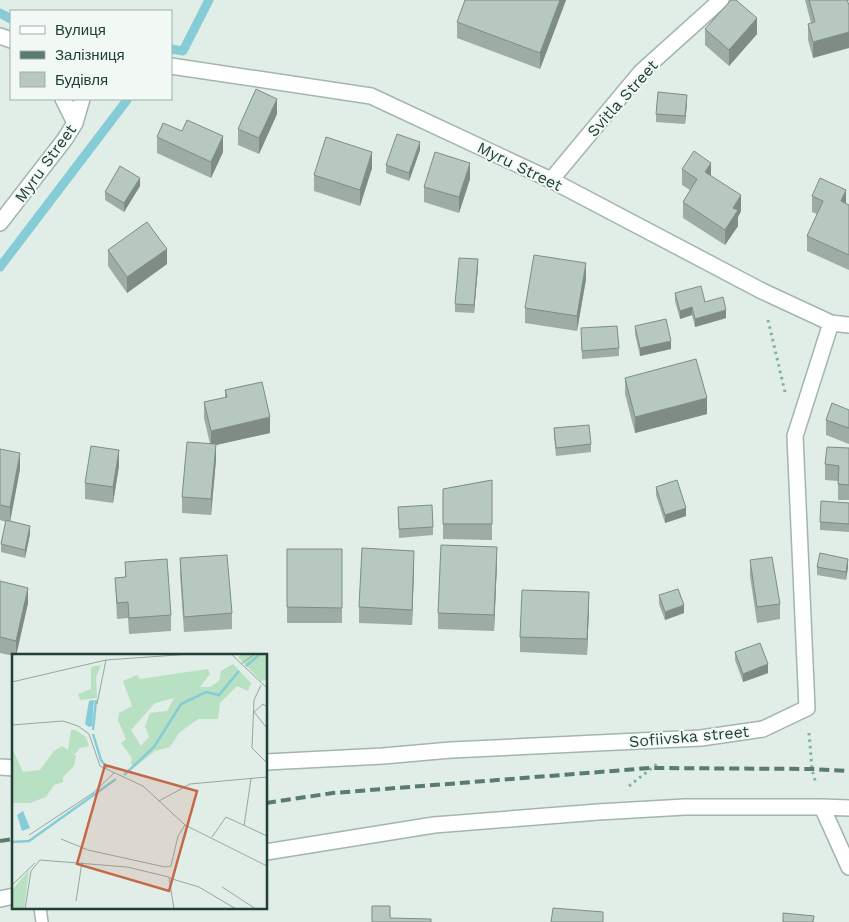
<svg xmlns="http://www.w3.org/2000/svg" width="849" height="922" viewBox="0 0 849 922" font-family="'Work Sans',sans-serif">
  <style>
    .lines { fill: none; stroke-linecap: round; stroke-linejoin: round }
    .stream { stroke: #85ccd6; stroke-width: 9 }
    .lane-casing { stroke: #a3b5ae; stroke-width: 14 }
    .street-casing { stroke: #a3b5ae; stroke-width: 18 }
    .path { stroke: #7fb3a1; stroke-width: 3; stroke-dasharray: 2.5 4; stroke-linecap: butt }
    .lane { stroke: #fff; stroke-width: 11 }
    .street { stroke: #fff; stroke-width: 15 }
    .rail { stroke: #5a7b71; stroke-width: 4; stroke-dasharray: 10 5; stroke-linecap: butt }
    .wall { fill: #9daca5 }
    .shaded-wall { fill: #7f8c86 }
    .building { fill: #b6c8c0; stroke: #7f8c86 }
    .labels { text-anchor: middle; stroke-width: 4; stroke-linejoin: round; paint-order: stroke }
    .street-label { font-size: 16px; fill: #203f36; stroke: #f2f9f5 }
    .inset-river { fill: none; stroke: #85ccd6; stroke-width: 2.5 }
    .inset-road { fill: none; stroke: #94a7a0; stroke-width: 1 }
    .view { fill: #c5684a; fill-opacity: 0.15; stroke: #c5684a; stroke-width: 2.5 }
    .inset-edge { fill: none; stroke: #203f36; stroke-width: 2.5 }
  </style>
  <rect width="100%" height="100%" fill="#e1ede7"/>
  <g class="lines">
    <path class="stream" d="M0,13L11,19
      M171,49L183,51L209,0
      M0,267L127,100"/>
    <g class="lane-casing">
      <path id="lane" d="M40,908L42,922"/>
    </g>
    <g class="street-casing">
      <path id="street" d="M0,36L11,40
        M171,66L371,96L551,180L762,291L831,323L849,325
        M63,99L75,123
        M551,180L641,72L721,0
        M0,223L65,139L75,123L82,99
        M266,762L383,756L451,750L701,738L763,729L807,708L795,436L831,323
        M0,767L14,768
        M822,807L849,808
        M266,852L434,825L598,812L685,807H822L849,867
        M0,899L14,896"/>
    </g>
    <path class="path" d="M768,320L785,392
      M809,733L812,769L816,784
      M629,786L657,764"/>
    <use href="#lane" class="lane"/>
    <use href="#street" class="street"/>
    <path class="rail" d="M266,803L333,793L650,768L812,769L849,771
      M0,841L14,839"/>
  </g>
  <path class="wall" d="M566,0L540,69L457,38V22Z
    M805,0H849L813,58L808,40V24L811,23Z
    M705,29L757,34L729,66L705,45Z
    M687,103L685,124L656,122V114Z
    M277,114L259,154L238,145V129Z
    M157,137L223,152L211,178L157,153Z
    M420,150L409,181L386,173V165Z
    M372,168L360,206L314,191V175Z
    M682,169L711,176L741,211L738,217V226L725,245L683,218V202L690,190L682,185Z
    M470,179L459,213L424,202V187Z
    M140,186L124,212L105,200V192Z
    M812,196L846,204L849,205V270L807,251V236L817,214L812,212Z
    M108,250L167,264L127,293L108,266Z
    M478,267L474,313L455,312V304Z
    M586,279L577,331L525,323V308Z
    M675,293L705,302L726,318L695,327L692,315L680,319L675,301Z
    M635,326L671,349L640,356L635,334Z
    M581,328L619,348V356L582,359Z
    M625,378L707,414L635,433L625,394Z
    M225,390L270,433L216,445V460L211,515L182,513V497L210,444L204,418V402L225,398Z
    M849,410V444L826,435V420Z
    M554,428L591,444V452L556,456L554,436Z
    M849,448V500H838V481L825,480V464Z
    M0,449L20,469L10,521L30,534L25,558L1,552V544L6,522L0,520Z
    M119,466L113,503L85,499V483Z
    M492,480V540L443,539V489Z
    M656,487L686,516L665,523L656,495Z
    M849,503V532L820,530V522Z
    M398,507L433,527V535L399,538Z
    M287,549H342V623H287Z
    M180,558L232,613V629L184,632L180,574Z
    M750,560L780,604V619L757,623L750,576Z
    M125,562L171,615V631L129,634L128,618L117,619L115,578L125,577Z
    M497,563L494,631L438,629V613Z
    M414,567L412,625L359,623V607Z
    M817,567H848L846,580L817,575Z
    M0,581L28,603L16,656H14L0,653Z
    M659,595L684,613L665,620L659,604Z
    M589,608L587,655L520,652V637Z
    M735,652L768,673L743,682L735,660Z"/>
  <path class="shaded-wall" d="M560,0H566L540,69V53Z
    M757,18V34L729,66V50Z
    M849,32V48L813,58V42Z
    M687,95V103L685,124V116Z
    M277,99V114L259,154V138Z
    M223,136V152L211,178V162Z
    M420,142V150L409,181V173Z
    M372,152V168L360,206V190Z
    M470,163V179L459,213V197Z
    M711,163V178L705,172Z
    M140,178V186L124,212V203Z
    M846,190V206L841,201Z
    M741,195V211L738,217V226L725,245V230L733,208Z
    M167,249V264L127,293V277Z
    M478,259V267L474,313V305Z
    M586,263V279L577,331V316Z
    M692,307V315L680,319V311Z
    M726,310V318L695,327V319Z
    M671,341V349L640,356V348Z
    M707,398V414L635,433V417Z
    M270,417V433L216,445V460L211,515V431Z
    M119,450V466L113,503V487Z
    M20,453V469L10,522V507Z
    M686,508V516L665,523V515Z
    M30,526V534L25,558V550Z
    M497,547V563L494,631V615Z
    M414,551V567L412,625V610Z
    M848,559V567L846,580V572Z
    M28,588V603L16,656V641Z
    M589,592V608L587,655V639Z
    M684,605V613L665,620V612Z
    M768,664V673L743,682V674Z"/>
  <path class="building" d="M465,0H560L540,53L457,22Z
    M731,0H736L757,18L729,50L705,29Z
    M809,0H847L849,5V32L813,42L808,24L815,22Z
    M256,89L277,99L259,138L238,129Z
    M658,92L687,95L685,116L656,114Z
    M187,120L223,136L211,162L157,137L163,123L182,131Z
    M397,134L420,142L409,173L386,165Z
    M326,137L372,152L360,190L314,175Z
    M694,151L711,163L705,172L741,195L733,208L738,210L725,230L683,202L697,179L682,169Z
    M435,152L470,163L459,197L424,187Z
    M120,166L140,178L124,203L105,192Z
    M820,178L846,190L841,201L849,205V255L807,236L823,201L812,196Z
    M147,222L167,249L127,277L108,250Z
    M534,255L586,263L577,316L525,308Z
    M459,258L478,259L474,305L455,304Z
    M701,286L705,302L723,297L726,310L695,319L692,307L680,311L675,293Z
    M666,319L671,341L640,348L635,326Z
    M617,326L619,348L582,351L581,328Z
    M696,359L707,398L635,417L625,378Z
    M262,382L270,417L211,431L204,402L227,397L225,390Z
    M832,403L849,410V428L826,420Z
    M589,425L591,444L556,448L554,428Z
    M187,442L216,444L211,499L182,497Z
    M91,446L119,450L113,487L85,483Z
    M827,447L849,448V485L838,484L839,466L825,464Z
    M0,449L20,453L10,507L0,505Z
    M492,480V524H443V489Z
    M677,480L686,508L665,515L656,487Z
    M821,501L849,503V524L820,522Z
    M432,505L433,527L399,529L398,507Z
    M6,520L30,526L25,550L1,544Z
    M441,545L497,547L494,615L438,613Z
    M362,548L414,551L412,610L359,607Z
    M287,549H342V608L287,607Z
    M820,553L848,559L846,572L817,567Z
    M227,555L232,613L184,617L180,558Z
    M772,557L780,604L757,607L750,560Z
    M167,559L171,615L129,618L128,602L117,603L115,578L126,577L125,562Z
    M0,581L28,588L16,641L0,637Z
    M678,589L684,605L665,612L659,595Z
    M522,590L589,592L587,639L520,637Z
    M760,643L768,664L743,674L735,652Z
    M372,906H390V918L431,919V922H372Z
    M553,908L603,912V922H551Z
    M783,913L814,916L813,922H783Z"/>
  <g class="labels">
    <g class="street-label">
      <text transform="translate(622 98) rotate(-48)" y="6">Svitla Street</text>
      <text transform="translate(45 163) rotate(-54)" y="6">Myru Street</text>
      <text transform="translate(520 166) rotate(26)" y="6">Myru Street</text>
      <text transform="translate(689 736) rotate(-5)" y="6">Sofiivska street</text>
    </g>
  </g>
  <g transform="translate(12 654)">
    <rect width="255" height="255" fill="#e1ede7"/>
    <path d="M230,0H255V26L249,27L226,3ZM221,10L239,29L236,37L225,32L208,49L206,65H186L167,79L158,93L143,97L123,113L119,110L120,104L109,89L114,85L106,66L107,59L120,52L111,27L125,21L128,25L196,15L198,20L188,33H198L207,27L209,17ZM162,44L155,57L138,59L133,72L137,83L129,92L119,76L143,49ZM89,11L84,23L85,44L68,46L66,40L79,35V13ZM59,76H64L74,83L77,92L68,94L63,100L58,97L64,102L62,112L51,123V128L42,131L34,143L18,149H0V94L11,118L28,116L42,97L50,92L56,96ZM17,216L12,255H0V236Z" fill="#b8e0c2" fill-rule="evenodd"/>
    <path d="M82,46L80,72L77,73L73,70L77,47ZM11,157L18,174L10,177L5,161Z" fill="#85ccd6"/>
    <path class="inset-river" d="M234,12L248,0M81,76L84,46M81,80L89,106L95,114M112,121L142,93L169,50L194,38L207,41L227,17M0,188L17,187L104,125"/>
    <path class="inset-road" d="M219,0L255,34M229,10L243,0M0,28L94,6L179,0M249,31L242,46L240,94L255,109M85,50L94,6M242,58L255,74M241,59L251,50L255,53M0,71L51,67L66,72L77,80L88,112L131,132L173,171L255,212M147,147L178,130L255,123M232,172L239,125M17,181L81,139L102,119M200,183L214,163L255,182M49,185L76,196L153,213L159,212L166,182L173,171M28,206L115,213L157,223L162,255M157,224L187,233L224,255M0,231L23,209M210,233L244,255M64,247L70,208M13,255L19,217L28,206"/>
    <path class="view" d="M93,111L185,137L157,237L65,210Z"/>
    <rect width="255" height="255" class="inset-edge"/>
  </g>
  <rect x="10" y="10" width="162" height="90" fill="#f2f9f5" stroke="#9eafa9"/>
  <rect x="20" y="26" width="25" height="8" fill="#ffffff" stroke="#9eafa9"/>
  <text x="55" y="35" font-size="15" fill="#203f36">Вулиця</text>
  <rect x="20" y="51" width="25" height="8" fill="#5a7b71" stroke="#9eafa9"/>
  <text x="55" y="60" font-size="15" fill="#203f36">Залізниця</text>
  <rect x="20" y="72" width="25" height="15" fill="#b6c8c0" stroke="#9eafa9"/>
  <text x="55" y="85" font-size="15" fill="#203f36">Будівля</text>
</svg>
